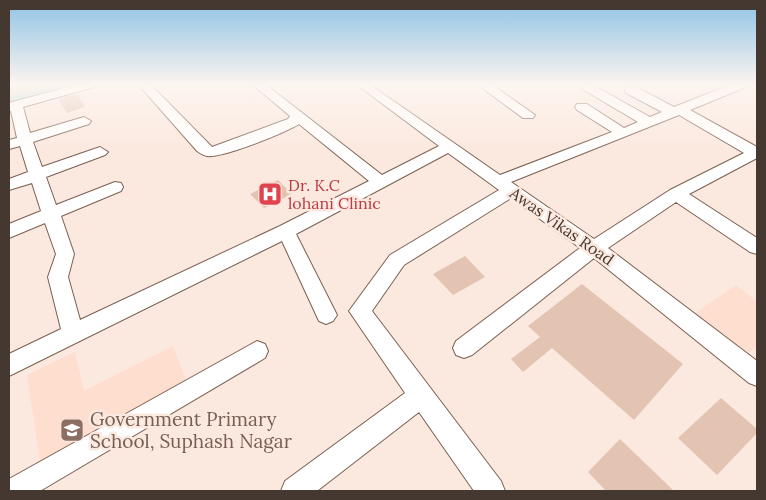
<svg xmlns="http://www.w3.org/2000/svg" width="766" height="500" viewBox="0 0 766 500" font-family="Lora,serif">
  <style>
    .built { fill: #fedece }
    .green { fill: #cfe4c7 }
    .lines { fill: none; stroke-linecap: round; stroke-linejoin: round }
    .canal { fill: #a9dae0; fill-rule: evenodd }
    .building { fill: #e3c4b3 }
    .minor-casing { stroke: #7a5f50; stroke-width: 2 }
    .minor { fill: #fff; fill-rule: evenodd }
    .labels { text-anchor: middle; stroke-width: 5; stroke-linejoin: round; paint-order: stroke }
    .health-label { font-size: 16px; fill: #be3a42; stroke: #fbe8de; text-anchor: start }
    .street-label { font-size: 16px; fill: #443831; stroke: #fbe8de }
    .near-education-label { font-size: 19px; fill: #785e54; stroke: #fbe8de; text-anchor: start }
  </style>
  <rect width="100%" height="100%" fill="#fbe8de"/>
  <path class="built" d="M736,285L757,302V346L746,355L694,314Z
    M173,346L188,386L41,468L27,375L75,352L84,391Z"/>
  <path class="green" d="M13,84H56L9,97V85Z"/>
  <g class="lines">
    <path class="canal" d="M54,84H70L69,86L9,102V96Z"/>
  </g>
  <path class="building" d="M77,94L85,107L67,113L58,99Z
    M278,180L292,194L264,208L250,194Z
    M465,256L485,277L453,295L433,274Z
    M582,284L683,364L634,420L552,348L523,372L511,359L540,337L528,326Z
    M721,398L757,429V433L717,475L678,438Z
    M620,439L674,491H606L588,472Z"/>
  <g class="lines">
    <g class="minor-casing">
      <path id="minor" d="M78,84H96L94,87L23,107L30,133L84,117L91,121L89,124L33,142L42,167L100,147L108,152L105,155L46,177L56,205L115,182L121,183L123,187L121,191L61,216L74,254L68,277L80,320L280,226L369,181L299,124C285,133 227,156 211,156C206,157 201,154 197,151L138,84H150L212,147L288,119L290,116L252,84H265L382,175L439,146L356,84H369L500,175L612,132L577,110L575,107L577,104H587L624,128L638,122L579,87L577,84H591L650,117L662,112L626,93L625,90L626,87H636L674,107L732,84H748L746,87L690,110L757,147V158L689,194L757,238V254L750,252L676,202L608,248L757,361V386L749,383L594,258L472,355L464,358L456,355L453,348L456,341L580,248L511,198L404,265L372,311L501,481L505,491H474L419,412L317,491H281L285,481L405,393L349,311L390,255L499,190L448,153L296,234L337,315L333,321L326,324L319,321L282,241L9,376V354L61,329L48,277L56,254L45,223L9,238V224L41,211L32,183L9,190V179L28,172L20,146L9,149V140L17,138L11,111H9V103ZM679,115L744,153L670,190L594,239L511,182Z
        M477,84H491L535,115L533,118H523Z
        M257,341L265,344L268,351L265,358L40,491H9V479Z"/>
    </g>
    <use href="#minor" class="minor"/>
  </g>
  <linearGradient id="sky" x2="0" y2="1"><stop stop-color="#8fc3e5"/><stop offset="0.55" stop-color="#fdf5f0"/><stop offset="1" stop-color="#fdf5f0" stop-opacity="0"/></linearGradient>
  <rect width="766" height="154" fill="url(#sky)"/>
  <defs>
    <g id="hospital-square" transform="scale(1.25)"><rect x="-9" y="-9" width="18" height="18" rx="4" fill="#e0444e" stroke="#fbe8de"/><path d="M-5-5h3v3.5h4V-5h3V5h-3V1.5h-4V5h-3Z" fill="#fff"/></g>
    <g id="school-square" transform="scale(1.25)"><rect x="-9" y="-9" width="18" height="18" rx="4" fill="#8d6e63" stroke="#fbe8de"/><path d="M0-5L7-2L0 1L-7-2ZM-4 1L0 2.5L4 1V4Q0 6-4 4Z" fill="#fff"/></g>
  </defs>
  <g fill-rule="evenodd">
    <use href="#hospital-square" x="270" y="194"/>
    <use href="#school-square" x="72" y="430"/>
  </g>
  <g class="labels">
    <g class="health-label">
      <text x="288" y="191">Dr. K.C<tspan x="288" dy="18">lohani Clinic</tspan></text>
    </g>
    <g class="street-label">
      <text transform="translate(562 226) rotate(35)" y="6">Awas Vikas Road</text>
    </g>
    <g class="near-education-label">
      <text x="90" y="426">Government Primary<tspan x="90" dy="22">School, Suphash Nagar</tspan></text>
    </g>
  </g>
  <rect width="766" height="500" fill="none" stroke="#443831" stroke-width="20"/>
</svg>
